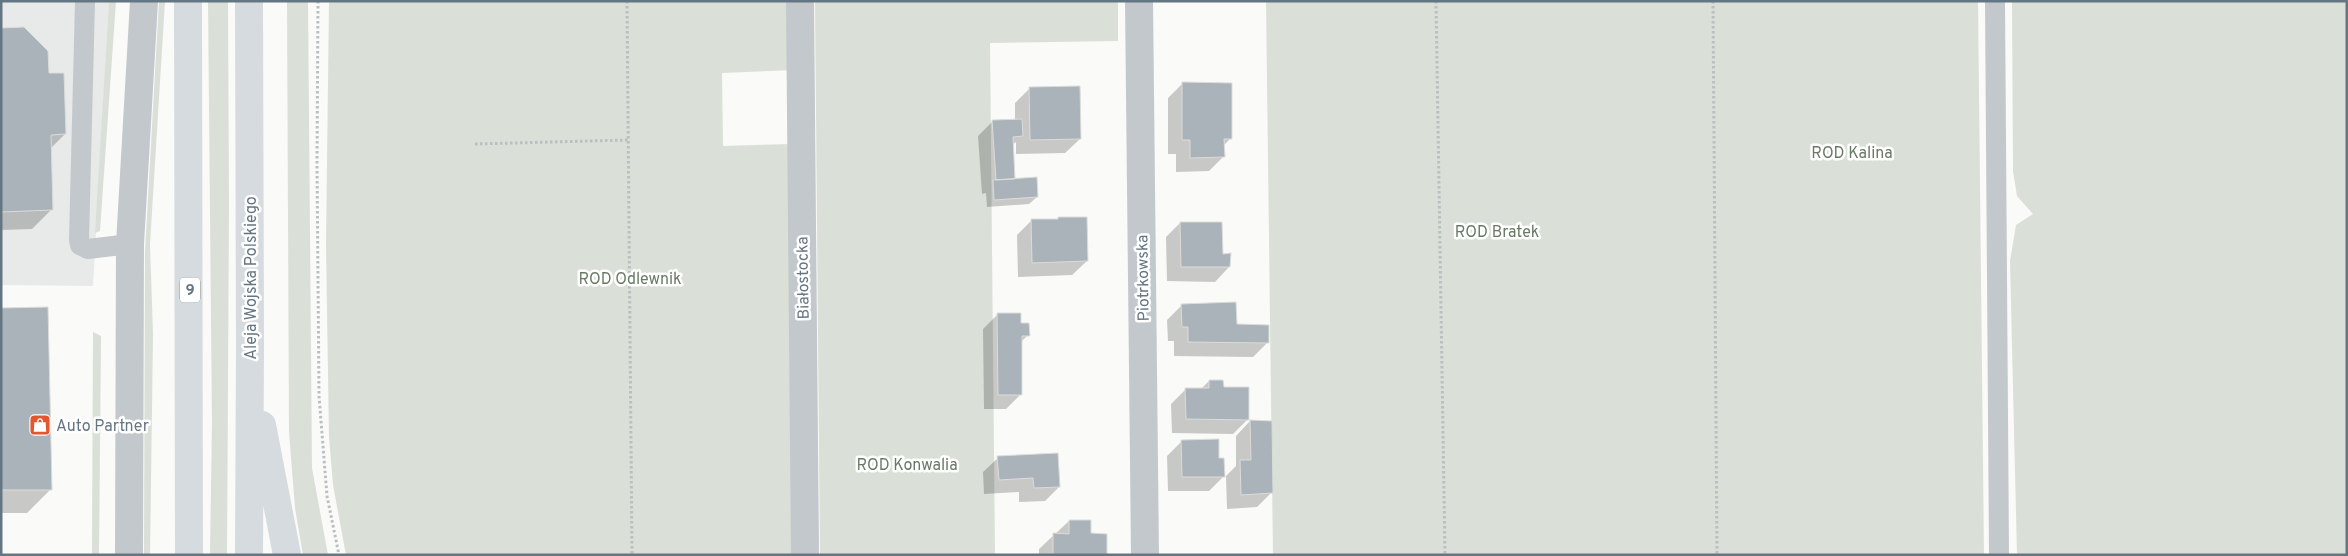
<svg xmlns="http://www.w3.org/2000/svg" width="2348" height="556" viewBox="0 0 2348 556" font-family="Overpass,sans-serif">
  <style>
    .built { fill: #e8e9e9 }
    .green { fill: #dadfd7 }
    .shadow { fill: #0003 }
    .building { fill: #aab3b9; stroke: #dcdcda }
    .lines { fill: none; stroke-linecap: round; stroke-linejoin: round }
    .path { stroke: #bbbfc2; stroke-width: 3; stroke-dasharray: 2.5 2.5; stroke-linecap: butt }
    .lane { stroke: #c3c8cc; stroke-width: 20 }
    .street { stroke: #c3c8cc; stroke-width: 28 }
    .primary { stroke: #d6dbdf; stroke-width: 28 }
    .labels { text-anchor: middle; stroke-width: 5; stroke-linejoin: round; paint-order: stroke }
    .shield { fill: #fff; stroke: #939fa8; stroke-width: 1 }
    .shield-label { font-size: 15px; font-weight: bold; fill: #657683 }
    .park-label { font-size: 16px; fill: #687a64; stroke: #fff }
    .street-label { font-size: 16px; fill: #657683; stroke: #fff }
    .poi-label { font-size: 16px; fill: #657683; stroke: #fff; text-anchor: start }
  </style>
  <rect width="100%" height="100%" fill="#fafaf8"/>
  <path class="built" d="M1,1H109L93,286L1,285Z"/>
  <path class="green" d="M109,1H116L100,231L95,233Z
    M159,1H165L150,244L153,335L150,555H144L145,252Z
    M208,1H228L229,205L227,555H210L212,423Z
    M287,1H308L312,468L328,555H303L295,508L289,432Z
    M329,1H791L792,70L722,73L723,146L791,144V555H346L333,485L329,437L326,245Z
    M815,1H1118V41L990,43L995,555H820Z
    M1266,1H1978L1984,555H1273Z
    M2012,1H2347V555H2017L2010,261L2016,225L2033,214L2017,196L2013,171Z
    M93,332L101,336L99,555H92Z"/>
  <path class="shadow" d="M1,29L48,74L65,134L50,149L52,209L32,229L1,230Z
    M1182,84L1231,138L1223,146V157L1209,171L1176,172V154H1168V98Z
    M1030,88L1080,139L1065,153L1016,154V142L1012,145L1014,180L1037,197L1029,204L987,207L986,193L982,194L978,136L993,121L1015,120V103Z
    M1032,220L1087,261L1072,275L1018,277L1017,235Z
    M1180,223L1221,255L1229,267L1215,282L1167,281L1166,237Z
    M1182,305L1236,326L1268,342L1253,357L1174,356V341H1168L1167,320Z
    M1,310L51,489L27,513H1Z
    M998,314L1020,324L1028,335L1020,343V395L1006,409H984L983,329Z
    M1209,381L1222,388L1248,419L1233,434L1172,433L1171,404L1186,389H1201Z
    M1250,421L1272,492L1257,507L1227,509L1226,476L1236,466V436Z
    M1182,441L1218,460L1224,476L1209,491H1168L1167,456Z
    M998,458L1059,487L1045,501L1019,502V492L984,494L983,472Z
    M1069,521L1090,534L1106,555H1039V549Z"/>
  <path class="building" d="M24,27L48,51L49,73H64L66,134L51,135L53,210L1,212V28Z
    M1182,82L1232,83V139H1224L1225,157L1190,158V140H1182Z
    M1080,86L1081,139L1030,140L1029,87Z
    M1022,119L1023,136L1013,137L1015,179L996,180L992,120Z
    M1037,177L1038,197L994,200L993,180Z
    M1058,217H1087L1088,261L1032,263L1031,219H1058Z
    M1180,222H1222L1223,254L1231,253L1230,267H1181Z
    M1236,302L1237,324L1269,325V343L1188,342V327H1182L1181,304Z
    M48,307L52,490H1V308Z
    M997,313H1021V323H1029L1030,336H1022V395H998Z
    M1209,380H1223L1224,387H1249V420L1186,419L1185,388H1209Z
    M1250,420L1272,421L1273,493L1241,495L1240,460H1251Z
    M1219,439V458H1224L1225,477H1182L1181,440Z
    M1058,453L1060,487L1034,488L1033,478L999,480L997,456Z
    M1069,520H1091V533L1107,534V555H1053V533L1069,534Z"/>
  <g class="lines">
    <path class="path" d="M318,1L317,163L319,396L327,496L339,555
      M627,1L632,555
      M1436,1L1445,555
      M1713,1L1717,555
      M475,144L628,140"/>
    <path class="lane" d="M85,1L79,240L80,245L88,249L130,244
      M1995,1L1999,555"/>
    <path class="street" d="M800,1L805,555
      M1139,1L1145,555
      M129,555L130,244L144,1"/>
    <path class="primary" d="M188,1L189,555
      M262,425L287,555
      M249,555L250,347L249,1"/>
  </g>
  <defs>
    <g id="shop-square" transform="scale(1.125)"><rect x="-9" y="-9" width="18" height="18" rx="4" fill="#e4572e" stroke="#fff"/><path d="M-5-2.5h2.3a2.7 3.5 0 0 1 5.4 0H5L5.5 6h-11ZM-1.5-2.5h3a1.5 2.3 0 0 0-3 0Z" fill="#fff"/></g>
  </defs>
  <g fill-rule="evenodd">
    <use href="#shop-square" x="40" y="425"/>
  </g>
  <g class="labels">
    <rect class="shield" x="180" y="277.5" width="20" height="25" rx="4"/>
    <g class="shield-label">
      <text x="190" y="295">9</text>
    </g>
    <g class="park-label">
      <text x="1852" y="158">ROD Kalina</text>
      <text x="1497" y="237">ROD Bratek</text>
      <text x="630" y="284">ROD Odlewnik</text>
      <text x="907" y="470">ROD Konwalia</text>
    </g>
    <g class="street-label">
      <text transform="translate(250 278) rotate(-90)" y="6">Aleja Wojska Polskiego</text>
      <text transform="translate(802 278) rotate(-91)" y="6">Białostocka</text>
      <text transform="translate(1142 278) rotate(-91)" y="6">Piotrkowska</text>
    </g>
    <g class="poi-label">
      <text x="56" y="431">Auto Partner</text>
    </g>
  </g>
  <rect width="2348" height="556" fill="none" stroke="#657683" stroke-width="5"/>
</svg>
